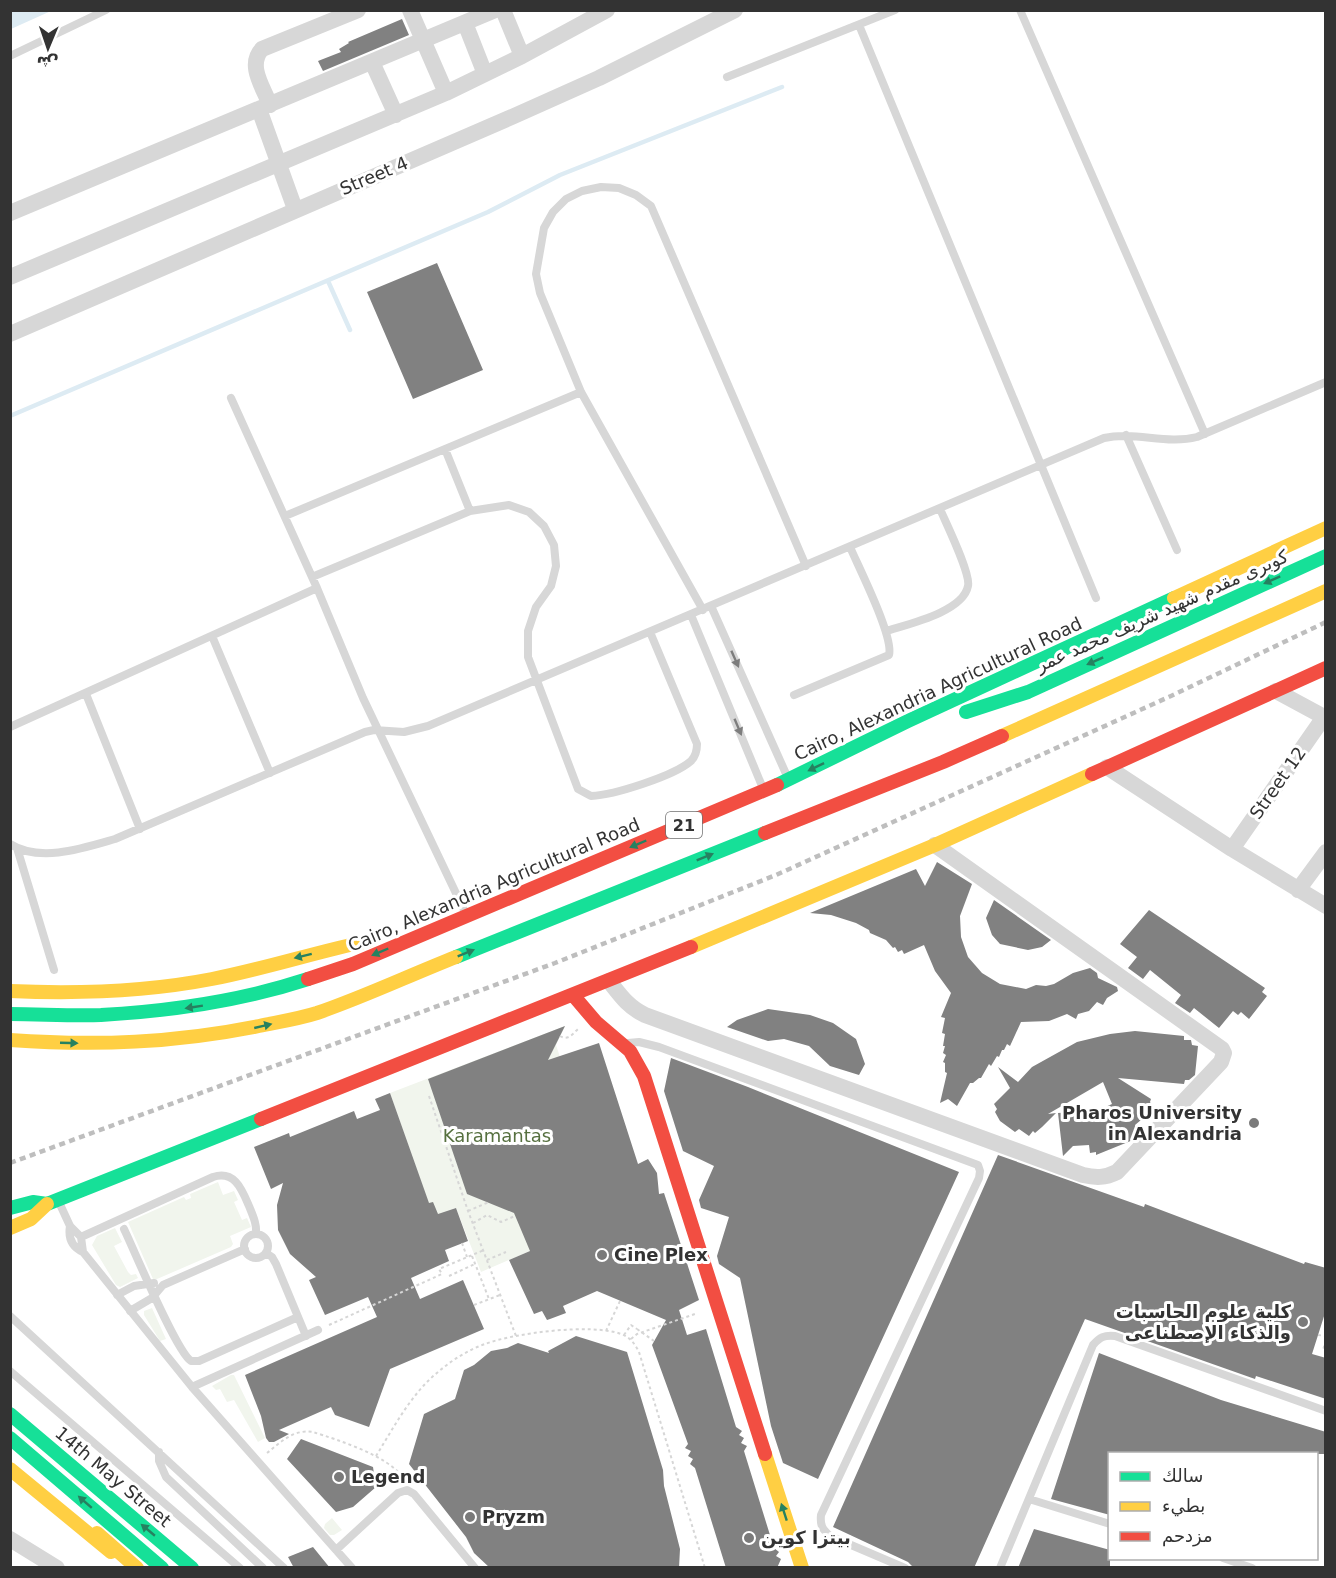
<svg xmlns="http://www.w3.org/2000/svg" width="1336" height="1578" viewBox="0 0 1336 1578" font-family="'DejaVu Sans',Cairo,sans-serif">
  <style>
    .green { fill: #f1f5ed }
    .water { fill: #ddebf3 }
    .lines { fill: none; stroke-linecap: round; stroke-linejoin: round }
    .stream { stroke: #ddebf3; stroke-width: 4.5 }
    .building { fill: #818181 }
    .path { stroke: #d6d6d6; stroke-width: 2; stroke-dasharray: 3 3; stroke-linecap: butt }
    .lane { stroke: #d7d7d7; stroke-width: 8 }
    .street { stroke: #d7d7d7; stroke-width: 16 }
    .fast { stroke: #16e098; stroke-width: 14 }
    .slow { stroke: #ffcf43; stroke-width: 14 }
    .jam { stroke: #f24e42; stroke-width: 14 }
    .rail { stroke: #bebebe; stroke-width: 4.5; stroke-dasharray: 6 4.5; stroke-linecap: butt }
    .path-bridge { stroke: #d6d6d6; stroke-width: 2; stroke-dasharray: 3 3; stroke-linecap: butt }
    .oneway { fill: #268160 }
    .oneway2 { fill: #7d7d7d }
    .poi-dot { fill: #7a7a7a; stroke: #fff; stroke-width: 2 }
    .labels { text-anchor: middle; stroke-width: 6; stroke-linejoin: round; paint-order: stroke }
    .shield { fill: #fff; stroke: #707070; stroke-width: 1.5 }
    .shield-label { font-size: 16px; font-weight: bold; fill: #333 }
    .street-label { font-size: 18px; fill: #333; stroke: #fff }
    .poi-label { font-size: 18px; font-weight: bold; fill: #333; stroke: #fff; text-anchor: start }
    .park-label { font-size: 18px; fill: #56703f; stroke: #fff }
  </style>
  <rect width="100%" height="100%" fill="#fff"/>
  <path class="green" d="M565,1026L556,1045L600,1176L530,1251L481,1272L456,1208L433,1216L390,1093Z
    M218,1182L223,1195L234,1191L238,1200L234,1202L242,1220L247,1218L251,1227L230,1236L233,1244L231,1247L157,1279H153L128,1222L184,1197L186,1200L191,1198L190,1194Z
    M115,1228L122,1242L114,1246L128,1272L131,1275L136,1274L138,1278L120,1287L116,1285L92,1245L97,1236Z
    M152,1308L166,1339L160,1341L144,1315V1311Z
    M231,1375H234L265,1438L258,1442L234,1400L227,1402L220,1389L216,1390L212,1386Z
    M332,1518L342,1530L334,1535H330L324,1528L325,1524Z"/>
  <path class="water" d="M11,10H51V11L11,29Z"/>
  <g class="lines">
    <path class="stream" d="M328,281L350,330
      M10,416L488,212L560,175L782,87"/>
  </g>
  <path class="building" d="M402,19L409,35L323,71L318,61L341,52L339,49L349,43L348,42Z
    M437,263L483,370L413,399L367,292Z
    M937,862L972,884L960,916L961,937L968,957L982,973L1000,984L1026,989L1036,985L1046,986L1054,984L1073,973L1090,968L1097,973L1098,978L1117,987L1118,991L1107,998L1103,1005L1097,1002L1089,1011L1078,1014L1076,1019L1067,1014L1049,1021L1021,1022L1010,1046L1007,1044L1004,1050H1002L999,1057L997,1056L991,1066L989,1064L981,1078H979L973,1083H970L957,1106L948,1099L940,1103L947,1073L945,1072V1063L943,1062L946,1055L943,1053L945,1046H943L945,1034L942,1033L945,1018L941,1017L951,993L935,971L924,945L904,954L902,950L898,952L895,947L893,948L886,940L870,933L869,930L856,923L831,915L810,913L916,869L925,886Z
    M994,900L1051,940L1042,947L1028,950L1000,944L992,935L986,918Z
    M1149,910L1265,988L1262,992L1267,996L1249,1019L1241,1012L1238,1015L1233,1011L1219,1028L1194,1008L1190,1013L1175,1003L1181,995L1150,970L1143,979L1128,968L1137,957L1120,944Z
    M768,1009L810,1015L833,1023L856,1039L865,1064L859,1075L830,1066L809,1046L784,1039L768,1041L727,1027L737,1020Z
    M565,1026L548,1060L599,1043L638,1164L648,1159L657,1173L659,1194L664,1193L699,1300L679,1310L687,1335L706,1329L736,1427L742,1431L739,1435L744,1438L741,1443L747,1446L744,1451L774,1548L779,1552L776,1556L781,1559L777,1568H726L695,1468L690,1464L693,1459L688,1456L691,1451L685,1448L688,1444L652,1345L666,1320L597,1291L563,1306L566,1313L550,1319L547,1320L542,1311L534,1314L509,1260L530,1251L514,1213L467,1194L428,1079Z
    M1135,1031L1184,1036V1040H1191L1192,1045L1198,1046L1195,1075L1189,1080H1185L1184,1084L1118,1078L1151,1099L1150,1102L1156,1113L1147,1115L1135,1125L1138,1133L1133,1140L1096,1155V1152L1090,1153L1089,1145L1073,1146L1063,1156L1058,1113L1087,1111L1088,1115L1112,1104L1103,1082L1048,1114L1056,1113L1042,1127L1035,1133L1033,1131L1029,1136L1019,1129L1015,1132L1000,1121L995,1112L997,1109L994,1104L1010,1088L998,1067L1018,1082L1032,1067L1077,1042L1110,1034Z
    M671,1058L748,1087L959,1172L818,1479L783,1463L771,1426L740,1278L719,1264L717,1256L729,1217L701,1208L699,1200L714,1166L683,1151L664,1091Z
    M390,1093L429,1203L433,1202L438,1214L456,1208L468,1241L445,1250L449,1261L411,1278L420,1299L463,1280L484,1329L390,1369L369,1427L335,1415L331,1407L279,1430L289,1434L274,1442H269L266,1438L261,1416L245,1375L377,1317L368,1297L325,1315L309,1280L316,1277L290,1254L278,1230L277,1205L283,1183L271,1189L254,1147L289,1133L290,1137L354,1111L357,1119L380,1110L375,1099Z
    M998,1155L1144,1207L1145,1204L1304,1264L1305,1262L1326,1268V1310L1312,1354L1326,1358V1399L1256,1376L1255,1379L1085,1319L974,1568H914L908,1562L833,1527Z
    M576,1336L627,1352L663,1470L664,1486L680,1549L679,1568H490L474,1553L466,1537L409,1464L424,1414L455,1399L464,1370L474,1365L491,1351L507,1348L518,1343L549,1353L548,1351Z
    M1099,1353L1221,1400L1326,1432V1454H1110V1515L1051,1499Z
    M301,1439L373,1467L376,1487L353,1507L336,1512L287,1459Z
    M1034,1529L1110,1550V1568H1018Z
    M313,1547L330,1568H294L288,1557Z"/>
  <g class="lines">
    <path class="path" d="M560,1036C568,1041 573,1034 578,1029
      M429,1096L468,1211L516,1336
      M468,1211L489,1202
      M473,1223L487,1215L501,1222L515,1216
      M462,1243L467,1257
      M472,1256L489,1299
      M487,1260L506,1252
      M449,1276L475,1264
      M474,1305L500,1295
      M329,1325L442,1274L439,1269L484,1250
      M606,1331L620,1301
      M624,1335L631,1325L637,1329
      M1318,1335L1326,1336
      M631,1339L637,1334L695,1314
      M1326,1340L1323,1350H1326
      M267,1453C281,1442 293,1429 313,1432C338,1440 389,1456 403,1478
      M376,1456C394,1427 411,1394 438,1372C452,1360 468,1350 485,1344C514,1333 592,1323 621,1334C630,1337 635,1344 639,1352L705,1568"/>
    <path class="lane" d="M1020,10L1205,434
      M859,25L1096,598
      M10,56L106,10
      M727,77L895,10
      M231,398L317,588L363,698L464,910
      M1126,435L1177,550
      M445,449L470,511
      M285,516L581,392
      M312,577L470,511L509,505L529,512L544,526L554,545L556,566L551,586L536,607L528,631V657L578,789L591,796C614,795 674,776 691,761C696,756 697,750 697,744L650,632
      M711,606L787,776
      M703,610L581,392L540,293L536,274L544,228L553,212L566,199L582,191L601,187L619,188L636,195L651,206L806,566
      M691,615L762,786
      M886,631C908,624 963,612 968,586C971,574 946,523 940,509
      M212,636L270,773
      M86,694L140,829
      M794,695L889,655C894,637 859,568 850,547
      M10,727L317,588
      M10,844C40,863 84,848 115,839L365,732L374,730L404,732L428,726L1104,438C1135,431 1166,445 1197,437L1326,382
      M17,848L54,970
      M628,1043L639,1042L659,1047L978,1165L980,1171L979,1178L821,1515C820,1525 822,1529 830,1536L905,1568
      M58,1200L70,1226L81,1237L83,1252
      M70,1226C68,1238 72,1247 83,1252L192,1387L352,1568
      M124,1229C135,1252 176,1351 191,1361H199L298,1317
      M244 1246a12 12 0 1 1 24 0a12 12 0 1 1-24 0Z
      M81,1237L213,1177C235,1170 242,1190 249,1206C253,1216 257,1224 256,1234
      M266,1253L272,1257L276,1264L306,1336
      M117,1295L134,1286L154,1283
      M130,1311L152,1298L163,1285L245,1249
      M10,1316L284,1568
      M10,1371L240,1568
      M192,1387L318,1330
      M159,1452V1461L166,1477L263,1568
      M1029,1499L1110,1524
      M336,1550L398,1493L407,1490L414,1494L475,1568
      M1223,1558L1252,1568
      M1000,1568L1093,1345C1100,1337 1104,1335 1115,1336L1326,1411"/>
    <path class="street" d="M410,10L446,93
      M503,10L522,56
      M465,23L485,74
      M372,62L396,115
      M270,105C263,87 247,65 262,49L358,10
      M259,109L295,209
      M10,213L495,10
      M10,277L446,93L522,56L607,10
      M10,334L514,116L599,78L735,10
      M1276,691L1326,718
      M1107,767L1232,849L1326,906
      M1232,849L1324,717
      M1298,890L1326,852
      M609,981C620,995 628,1007 645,1015L1083,1175C1096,1178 1105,1178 1117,1172L1221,1062L1224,1053L1222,1049L935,845
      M10,1539L57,1568"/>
    <path class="fast" d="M966,712L1028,692L1326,556
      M777,785L908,721L1174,598
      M456,957L765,833
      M10,1014C40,1014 71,1016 101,1015C172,1011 241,1001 308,979
      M10,1208L33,1202L47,1204L261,1119
      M10,1414L192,1568
      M10,1438L162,1568"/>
    <path class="slow" d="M1174,598L1326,528
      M1002,736L1326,591
      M691,947L935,845L1092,774
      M10,991C77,994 145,992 212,979C264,969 316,952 368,941
      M10,1040C96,1046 175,1043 259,1026C278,1022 298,1019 317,1013C364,997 410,975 456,957
      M10,1228L31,1219L47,1204
      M765,1454L802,1568
      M10,1469L111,1552
      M97,1533L137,1568"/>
    <path class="jam" d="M1092,774L1326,668
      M765,833L943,762L1002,736
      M308,979L353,964L777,785
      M573,995L596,1022L630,1051L644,1076L765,1454
      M261,1119L691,947"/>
    <path class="rail" d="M10,1163L555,963L776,875L1171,696L1326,622"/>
    <path class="path-bridge" d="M637,1329L654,1341"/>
  </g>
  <defs><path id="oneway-solid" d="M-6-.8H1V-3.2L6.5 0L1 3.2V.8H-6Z" transform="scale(1.5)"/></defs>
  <g class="oneway">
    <use href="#oneway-solid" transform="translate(1272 580) rotate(156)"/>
    <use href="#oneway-solid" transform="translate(1095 661) rotate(156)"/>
    <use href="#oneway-solid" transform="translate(816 767) rotate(154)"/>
    <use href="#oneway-solid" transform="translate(638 844) rotate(157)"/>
    <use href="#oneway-solid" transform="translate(705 857) rotate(-22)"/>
    <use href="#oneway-solid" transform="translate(380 952) rotate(157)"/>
    <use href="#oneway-solid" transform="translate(466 953) rotate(-22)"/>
    <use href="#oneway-solid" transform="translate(303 956) rotate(166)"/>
    <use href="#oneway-solid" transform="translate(194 1007) rotate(171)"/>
    <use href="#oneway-solid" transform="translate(263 1026) rotate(-13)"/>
    <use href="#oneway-solid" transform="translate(69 1043) rotate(2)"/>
    <use href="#oneway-solid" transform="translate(85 1502) rotate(-139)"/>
    <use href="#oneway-solid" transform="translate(784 1512) rotate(-108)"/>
    <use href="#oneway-solid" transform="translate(148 1530) rotate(-140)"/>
  </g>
  <g class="oneway2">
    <use href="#oneway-solid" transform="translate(735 659) rotate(66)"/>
    <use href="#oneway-solid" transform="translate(738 727) rotate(67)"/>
  </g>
  <g class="poi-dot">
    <circle cx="1254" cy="1123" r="6"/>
    <circle cx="602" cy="1255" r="6"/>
    <circle cx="1303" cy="1322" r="6"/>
    <circle cx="339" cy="1477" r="6"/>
    <circle cx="470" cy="1517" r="6"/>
    <circle cx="749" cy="1538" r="6"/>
  </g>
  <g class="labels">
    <rect class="shield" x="666" y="812" width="36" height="26" rx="4.5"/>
    <g class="shield-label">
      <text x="684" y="831">21</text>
    </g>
    <g class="street-label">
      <text transform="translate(374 176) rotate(-23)" y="6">Street 4</text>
      <text transform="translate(1162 611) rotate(-24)" y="6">كوبرى مقدم شهيد شريف محمد عمر</text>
      <text transform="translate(938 689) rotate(-25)" y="6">Cairo, Alexandria Agricultural Road</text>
      <text transform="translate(1278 783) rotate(-55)" y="6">Street 12</text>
      <text transform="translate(494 885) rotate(-23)" y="6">Cairo, Alexandria Agricultural Road</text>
      <text transform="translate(113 1477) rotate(40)" y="6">14th May Street</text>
    </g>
    <g class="poi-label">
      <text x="1242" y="1119" text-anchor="end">Pharos University<tspan x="1242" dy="21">in Alexandria</tspan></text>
      <text x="614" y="1261">Cine Plex</text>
      <text x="1291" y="1318" text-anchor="end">كلية علوم الحاسبات<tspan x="1291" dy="21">والذكاء الإصطناعى</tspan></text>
      <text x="351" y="1483">Legend</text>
      <text x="482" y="1523">Pryzm</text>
      <text x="761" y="1544">بيتزا كوين</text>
    </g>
    <g class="park-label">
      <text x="497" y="1142">Karamantas</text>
    </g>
  </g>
  <rect width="1336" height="1578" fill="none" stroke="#333333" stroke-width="24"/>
  <rect x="1108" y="1452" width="210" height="108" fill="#ffffff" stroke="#adadad" stroke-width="1.5"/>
  <rect x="1120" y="1472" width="30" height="9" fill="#16e098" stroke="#adadad" stroke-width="1.5"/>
  <text x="1162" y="1482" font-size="18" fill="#333333">سالك</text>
  <rect x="1120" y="1502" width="30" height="9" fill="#ffcf43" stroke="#adadad" stroke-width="1.5"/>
  <text x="1162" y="1512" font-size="18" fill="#333333">بطيء</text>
  <rect x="1120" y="1532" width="30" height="9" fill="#f24e42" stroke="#adadad" stroke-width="1.5"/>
  <text x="1162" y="1542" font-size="18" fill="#333333">مزدحم</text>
  <g transform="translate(48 48) rotate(182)" stroke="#ffffff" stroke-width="4.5" paint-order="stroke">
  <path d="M0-4.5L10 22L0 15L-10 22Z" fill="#333333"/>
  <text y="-9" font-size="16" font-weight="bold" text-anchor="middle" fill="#333333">ش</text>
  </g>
</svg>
